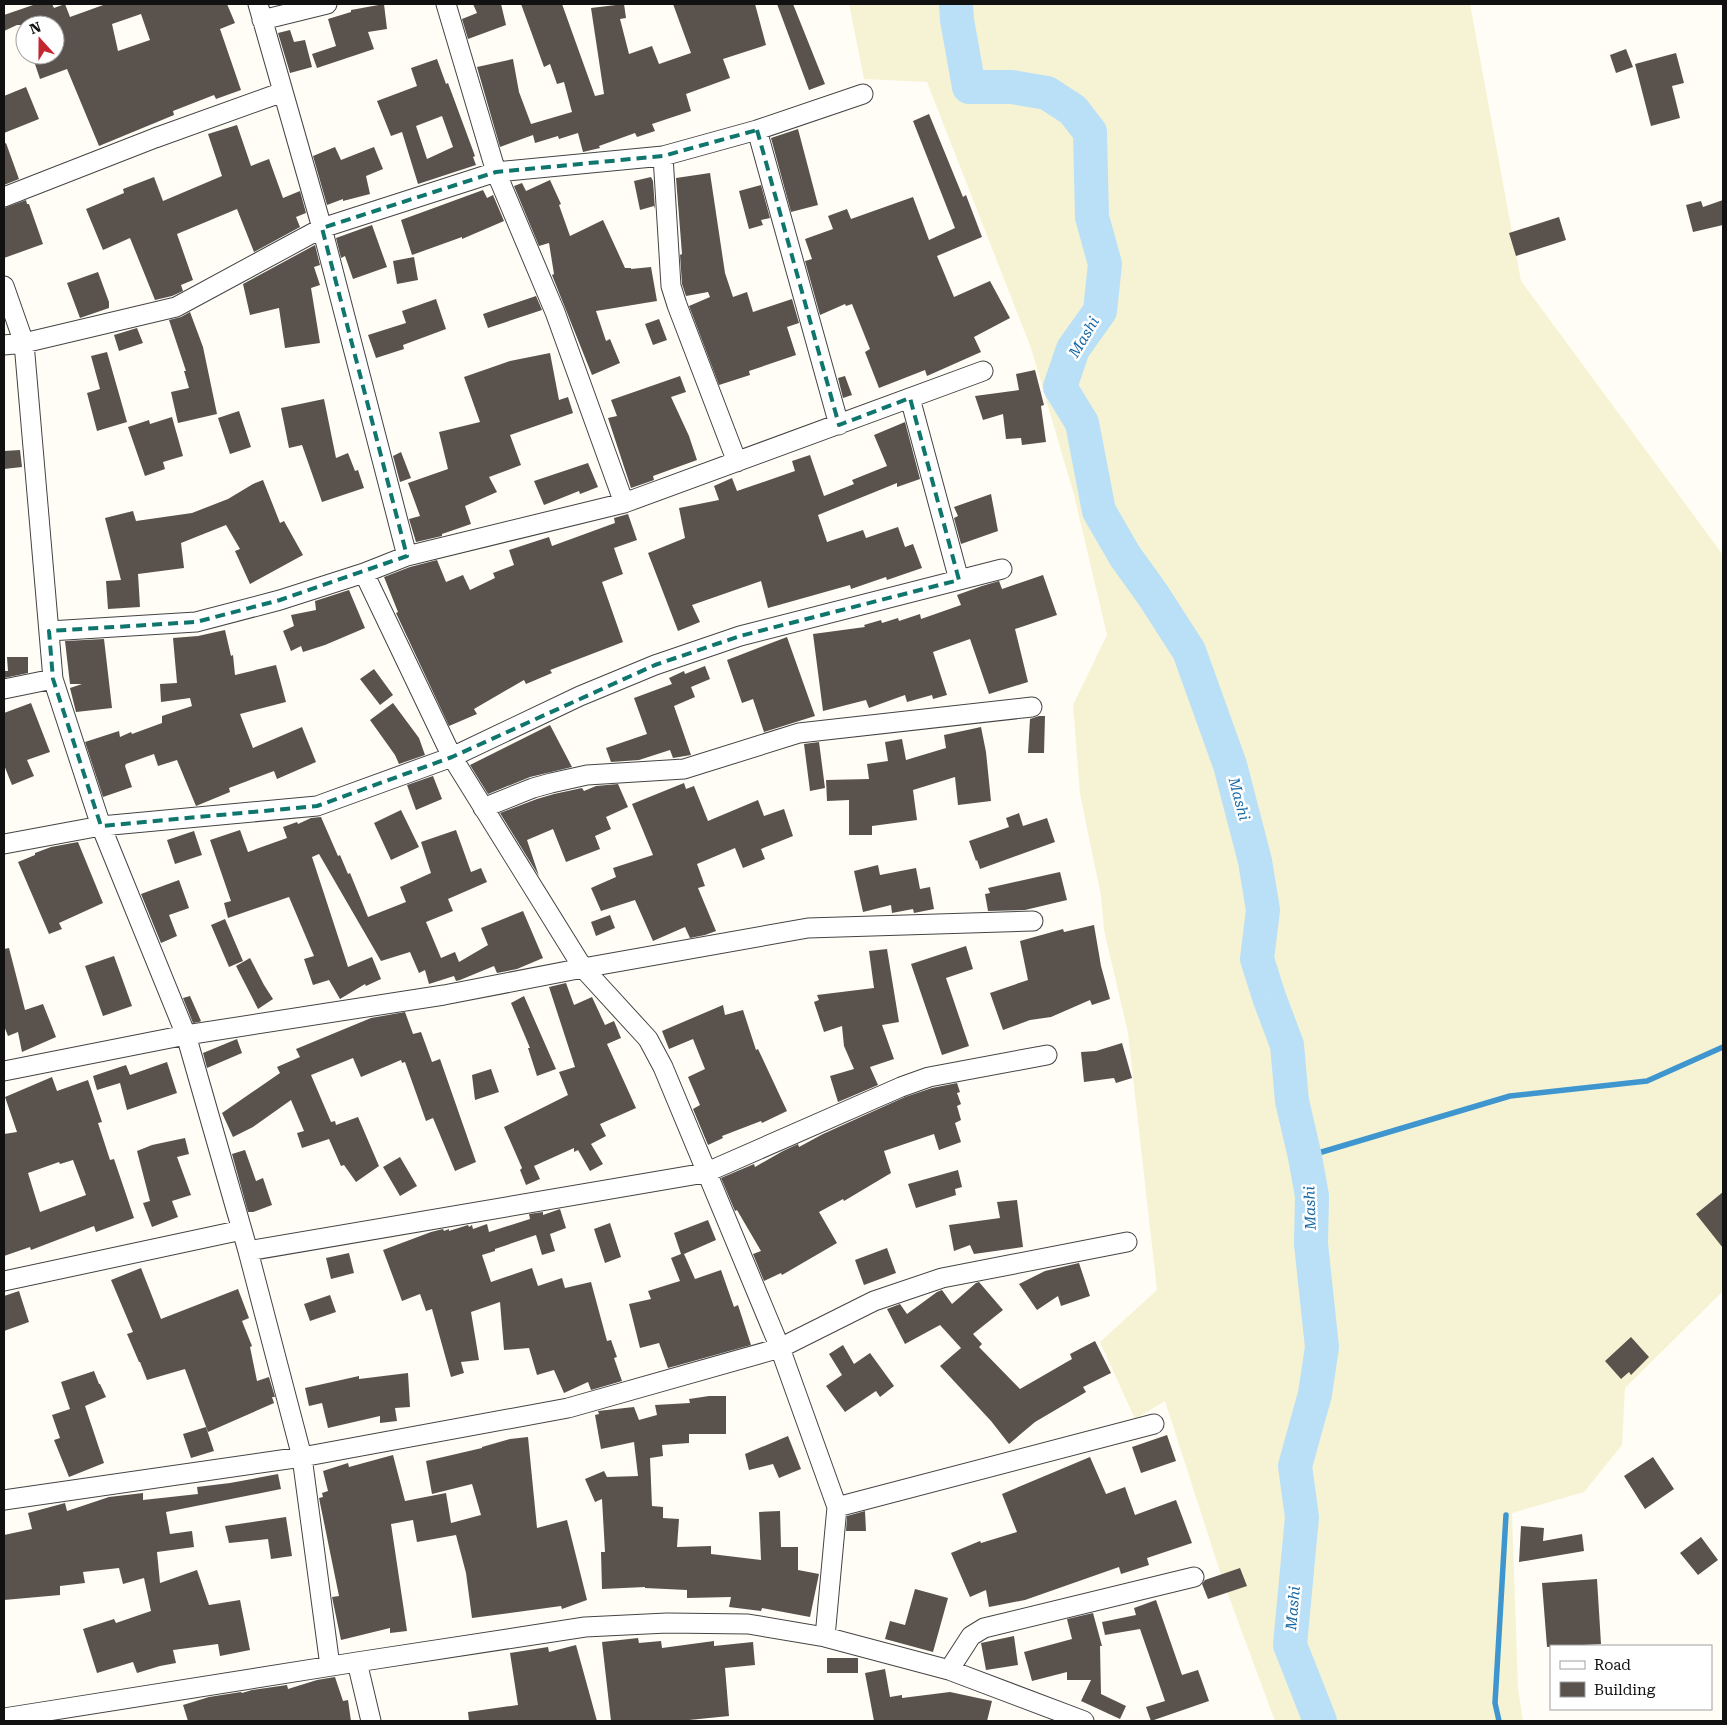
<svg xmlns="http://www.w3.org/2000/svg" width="1727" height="1725" viewBox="0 0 1727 1725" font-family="'Roboto Serif',serif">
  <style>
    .farmland { fill: #f6f3d4 }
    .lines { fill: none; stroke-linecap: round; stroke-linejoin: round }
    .stream { stroke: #3f96cf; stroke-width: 5.5 }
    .river { stroke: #b9e0f7; stroke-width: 34 }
    .building { fill: #5a524d; fill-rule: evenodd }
    .minor-casing { stroke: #444; stroke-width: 21 }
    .minor { stroke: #fff; stroke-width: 19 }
    .marked { fill: none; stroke: #0f766e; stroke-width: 4; stroke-dasharray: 10 6; stroke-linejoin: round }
    .labels { text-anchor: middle; stroke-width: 5; stroke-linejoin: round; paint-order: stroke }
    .water-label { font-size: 15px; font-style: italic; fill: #1768a6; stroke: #fff }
  </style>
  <rect width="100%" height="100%" fill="#fffdf5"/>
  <path class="farmland" d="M849,4H1470L1521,281L1723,555V1291L1625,1388L1622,1445L1584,1492L1512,1513L1518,1688L1523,1721H1275L1222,1578L1165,1401L1135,1419L1100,1342L1157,1290L1128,1033L1104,930L1101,896L1080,794L1073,705L1107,635L1074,495L1031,348L927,82L864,79Z"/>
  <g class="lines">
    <path class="stream" d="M1305,1157L1510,1096L1647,1081L1723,1047
      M1499,1721L1495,1703L1506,1515"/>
    <path class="river" d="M956,4L957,20L969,87H1012L1047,93L1073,110L1090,132L1092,217L1105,264L1100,311L1073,349L1060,387L1082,423L1099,511L1125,556L1153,595L1189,651L1230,765L1255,861L1263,910L1257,959L1269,997L1287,1045L1292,1101L1305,1157L1312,1196L1311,1244L1322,1347L1315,1394L1295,1466L1302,1517L1290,1645L1320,1721"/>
  </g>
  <path class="building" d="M36,4H52L54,8L65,4L70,17L106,4H227L235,23L220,29L241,90L216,99L214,95L173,111L174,115L99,146L67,69L40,79L32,55H55V25H17L4,31V15ZM141,14L150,40L118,51L112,24Z
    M384,4L387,29L368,32L374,49L317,68L312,54L336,46L328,19L351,12V10Z
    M473,4H501L506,25L468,39L462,19L477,13Z
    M521,4H562L595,96L604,94L591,8L624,4L626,18L620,19L629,54L652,46L659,64L691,53L673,4H755L766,45L723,59L730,78L686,94L691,111L652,124L655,131L637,137L635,133L599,146L600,148L583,152L578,133L559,139L558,136L535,143L533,135L500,147L477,67L513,59L519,92L531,124L572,112L564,82L557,84L550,64L544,67Z
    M777,4H793L825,84L809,90Z
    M290,30L294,42L305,40L312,67L290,73L278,33Z
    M1626,49L1633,67L1616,73L1610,55Z
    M1676,53L1684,83L1672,86L1680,118L1651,126L1635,64Z
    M437,59L446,84L448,83L475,156L473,157L476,165L418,184L402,132L391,136L377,101L417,86L411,68ZM442,116L453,147L427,159L416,126Z
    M26,87L39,119L4,133V96Z
    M929,114L963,197L966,195L982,237L937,256L954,297L990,281L1010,318L974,337L981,352L927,376L925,370L879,388L865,352L870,349L852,304L846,306L845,304L820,315L805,261L812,259L805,239L833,229L828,216L847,209L851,219L913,197L929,240L955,228L913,121Z
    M237,125L251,166L269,159L283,198L300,191L306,213L296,217L300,227L254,252L237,209L177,234L193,280L181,285L183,291L172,296L155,300L130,238L103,250L86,209L124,193L123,189L154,177L163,201L222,176L208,134Z
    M798,129L818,205L791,212L771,138Z
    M6,143L19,179L4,185V144Z
    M335,147L341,160L374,147L383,169L366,176L370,194L343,201V199L327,205L313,156Z
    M710,173L725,273L733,297L747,292L753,312L792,299L799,323L787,327L796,355L749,371L750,375L719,385L689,306L710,297L708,292L686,296L682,284L680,255L682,254L676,178Z
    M651,177L653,181L655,209L654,206L640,210L634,181Z
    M550,180L561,204L559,205L570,236L603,220L625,268H631V269L651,267L657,301L596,311L606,341L610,339L620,363L592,375L552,275L554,274L549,243L539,246L514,186L522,183L526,191Z
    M761,185L770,218L761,220L763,225L749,229L739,191Z
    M483,190L487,198L493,195L504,221L462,239V237L412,255L401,220Z
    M26,200L27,204H29L43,244L4,258V208Z
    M1723,200V225L1693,232L1686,205L1701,201L1703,207Z
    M1559,217L1566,240L1516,256L1509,233Z
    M372,225L387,267L353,279L345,256L341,258L336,238Z
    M315,245L320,265L314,267L320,285L311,288L320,343L285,348L279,308L250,315L243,284Z
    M414,257L418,280L397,284L393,261Z
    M98,272L109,302V308L80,318L67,283Z
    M536,296L542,310L488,328L483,314Z
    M436,299L446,329L403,345L404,349L376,358L368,335L406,323L402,311Z
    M190,312L203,347L217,414L178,423L171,392L189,388L184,371H186L169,320L181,317Z
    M659,319L667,340L653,345L645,324Z
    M137,328L143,343L119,351L114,335Z
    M107,352L127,422L97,431L87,393L100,389L91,356Z
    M550,353L559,400L568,397L573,413L510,435L521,465L489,477L497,492L465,506L471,524L442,534V536L416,542L409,519L420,516L408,483L448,469L439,432L480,422L464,377L510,361Z
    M1035,370L1044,405L1041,406L1046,442L1022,445L1021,438L1006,439L1003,414L983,420L975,396L1019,390L1016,374Z
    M680,376L686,392L671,397L689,436L697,460L653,476L654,480L631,488L608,418L617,416L611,400Z
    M845,376L852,395L843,398L838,378Z
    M324,399L336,458L348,453L355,471L358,470L364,488L322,502L302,445L289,448L281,408Z
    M239,411L251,447L230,454L218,418Z
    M172,417L183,456L163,462L165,469L145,476L128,427L149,420L150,424Z
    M905,422L920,479L897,487V483L818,515L827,542L863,530L866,538L898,527L905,547L913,544L922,568L887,580L886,577L851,589L850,585L768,608L761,581L692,605L700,622L678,631L648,553L685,538L679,508L719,500L714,486L732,478L737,491L795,471L792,461L810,455L824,496L854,484L852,480L887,466L874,435Z
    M20,450L22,467L4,469V451Z
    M401,452L411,478L400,482L393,456Z
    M588,463L598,487L580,494L579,491L544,505L534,481Z
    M263,480L280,523L284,521L303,555L250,584L235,551L240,549L226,525L181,543L184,568L138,574L140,607L108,609L106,581L121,580L105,518L133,511L136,521L192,513L228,499L253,484Z
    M991,494L998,531L961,544L954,518L958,516L954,507Z
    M628,514L637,540L614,548L623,574L602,582L623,642L550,670L552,673L526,684L524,680L474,709L477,714L449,726L396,613L398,612L384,577L410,567L437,560L446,582L463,575L470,590L495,578L493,573L514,565L509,550L549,537L552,546L615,523L614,518Z
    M1043,575L1057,615L1015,629L1028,682L989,694L970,639L933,652L947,695L933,699L932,695L907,702L905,695L869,708L866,700L823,711L813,634L865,627L864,625L881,620L882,623L898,618L899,621L920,614L921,619L961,605L957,595L982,586L999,581L1002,589Z
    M349,590L365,628L325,645L303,652L301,646L291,651L283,631L294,626L291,615L316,610L315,601Z
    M225,630L231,656L233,655L235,675L276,665L286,702L240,714L253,748L302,727L316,762L277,779L274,771L229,788L230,792L196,806L177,760L158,766L154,754L126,764L125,766L132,787L103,797L85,742L119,731L120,737L131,732L132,734L162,723V716L192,706L190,698L161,702L160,684L177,683L173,638L198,636Z
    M787,637L815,716L764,732L753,699L742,703L727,660Z
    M104,639L112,708L76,712L70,688L82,684H70L65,641Z
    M7,657H28V673L4,678V671H8Z
    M705,666L710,679L691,687L695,697L674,706L691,755L673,758L670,750L639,760L611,762L606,748L647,734L634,698L672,684L669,678L684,671L685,674Z
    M374,669L393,695L380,705L360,679Z
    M31,703L50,752L27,760L34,776L12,785L4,765V713Z
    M393,703L419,738L425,755L399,764L395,755L370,720Z
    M1039,716H1045L1044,753H1028L1030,719Z
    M550,725L572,767L530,777L488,794L470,765Z
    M981,727L986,752L991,801L958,805L955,777L913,790L917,820L872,826V835H849V800L827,801L826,780L869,779L867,764L888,761L885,742L902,739L906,760L946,748L944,735Z
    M819,742L825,788L810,791L804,744Z
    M433,776L442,799L416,810L407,785Z
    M684,783L686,789L694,786L708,821L758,800L764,816L784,809L793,836L761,849L765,859L743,868L735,848L697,864L705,886L698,888L716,931L705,935L690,938L685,927L653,941L635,900L601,911L591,888L616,877L613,868L653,855L632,804Z
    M618,784L628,807L606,817L611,829L595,836L600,849L566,862L553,829L527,840L539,876L500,813L537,799L554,794L582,788L584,791L596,786Z
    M401,810L419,847L391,860L374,823Z
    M1019,813L1023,826L1047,818L1055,842L980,869L977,860L976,861L969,841L1009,827L1006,818Z
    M321,817L338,856L340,855L348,874L350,873L368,917L406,902L400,887L431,873L421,842L456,830L471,872L481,868L487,882L448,899L453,911L426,922L441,958L455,952L459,962L488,945L481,928L523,911L543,958L517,969L497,973L494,966L460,980L456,981L454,976L429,984L425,970L419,973L410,952L381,961L319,854L312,857L348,967L372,957L381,979L366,986L365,984L340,999L329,980L313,985L304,959L314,956L289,897L228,918L224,903L231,901L210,840L240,830L248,852L287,838L283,827L297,822L298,824L311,818Z
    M194,831L202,855L175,864L167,840Z
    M78,842L103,903L59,923L62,929L49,934L18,862L35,855V853L51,847Z
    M878,865L880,875L916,868L920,889L930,887L934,909L914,913L913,909L892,913L891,905L863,912L854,871Z
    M1060,872L1067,900L1025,910L988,911L985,894L990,893L988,888Z
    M179,880L189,908L169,915L177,936L161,943L141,894Z
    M610,915L615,928L596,936L591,922Z
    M225,919L243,961L229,967L211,925Z
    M1094,925L1101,966L1110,999L1092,1005L1090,1000L1051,1017L1030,1020L1003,1030L990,993L1028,980L1020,941L1063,929L1064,932Z
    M966,946L973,969L946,978L969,1046L942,1055L911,964Z
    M9,948L25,1010L43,1004L56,1037L22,1052L18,1032L8,1036L4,1026V949Z
    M887,949L899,1022L882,1025L894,1059L870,1067L878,1085L838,1102L830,1076L854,1069L844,1046L842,1026L824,1032L814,1002L819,1000L817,995L874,988L869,951Z
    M114,956L132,1006L103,1016L85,966Z
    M250,958L264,985L273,999L258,1009L236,966Z
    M566,983L574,1005L592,997L605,1025L614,1021L621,1038L607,1044L636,1108L600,1124L606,1136L591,1144L603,1164L590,1171L578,1150L574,1152V1148L534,1166L540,1179L526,1185L520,1170L522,1168L504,1127L568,1095L559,1072L575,1067L549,987Z
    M190,996L201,1021L199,1022L193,1023L183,998Z
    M524,996L556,1069L537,1076L528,1048H530L511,1003Z
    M723,1005L725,1015L743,1010L756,1050L758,1049L787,1111L762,1123L761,1121L722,1136L723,1138L708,1145L693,1109L700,1105L688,1077L705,1069L693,1039L669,1049L662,1031Z
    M405,1012L413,1034L421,1032L432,1062L440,1059L476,1162L455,1171L433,1118L426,1121L405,1062L402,1063L401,1060L361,1077L353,1058L311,1075L331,1122L335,1121L336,1125L358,1117L379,1166L356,1182L344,1165L341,1166L329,1139L302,1148L297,1133L304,1131L291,1100L253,1127L233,1137L222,1113L280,1073L277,1067L300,1057L296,1049L371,1018Z
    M237,1039L242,1053L207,1068L203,1053Z
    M1122,1043L1132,1078L1116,1083L1114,1078L1084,1082L1081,1052L1096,1051Z
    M167,1062L177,1093L127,1110L120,1083L97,1090L93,1076L126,1065L130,1075Z
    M491,1069L499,1092L475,1100L472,1075Z
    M52,1077L57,1091L88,1080L102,1122L98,1123L110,1160L114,1159L134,1218L96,1232L94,1226L31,1250L30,1247L4,1256V1134L17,1132L5,1097ZM73,1160L86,1195L40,1212L28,1173L59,1162L60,1164Z
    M957,1083L960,1092L957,1093L961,1104L957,1106L961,1120L955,1123L961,1142L939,1150L934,1134L884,1151L891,1173L844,1201L843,1199L819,1212L837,1243L782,1275L781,1273L764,1281L753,1254L761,1251L737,1210L735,1211L721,1178L754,1164L755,1167L783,1151L798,1144L799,1147L823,1134L905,1097L932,1088Z
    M185,1138L189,1154L177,1157L191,1195L172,1201L178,1217L152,1227L143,1203L150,1201L137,1151L152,1145Z
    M245,1150L256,1181L263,1178L272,1205L253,1212H248L232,1154Z
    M400,1157L417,1186L400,1196L383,1167Z
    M958,1170L962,1187L955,1189L956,1195L916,1208L908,1184Z
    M1723,1192V1248L1696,1214Z
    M1017,1200L1023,1247L974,1254L970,1245L954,1251L949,1225L1000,1218L997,1202Z
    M560,1209L566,1228L550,1234L555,1251L542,1255L536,1235L495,1249V1251L482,1255L491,1282L532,1268L538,1286L562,1278L565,1288L591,1282L607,1341L611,1340L617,1357L614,1358L622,1381L591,1390L588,1382L564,1393L554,1370L537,1375L529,1348L504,1350L500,1302L471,1312L479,1360L461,1362L464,1373L451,1377L432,1309L426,1311L420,1294L402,1301L383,1250L431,1232L443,1229L444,1231L449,1229V1231L468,1225L469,1227L472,1225L473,1229L487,1224L489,1232L530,1219L529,1214L543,1212V1215Z
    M708,1220L716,1240L684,1254L695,1279L721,1270L734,1307L738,1305L751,1345L668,1368L659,1343L640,1348L629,1304L651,1299L648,1291L680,1281L671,1258L681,1254L674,1233Z
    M610,1223L621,1257L605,1263L594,1229Z
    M887,1248L896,1273L864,1285L855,1260Z
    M349,1253L354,1273L331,1279L326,1258Z
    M1079,1263L1090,1296L1061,1306L1058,1296L1037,1310L1019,1284L1045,1271Z
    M141,1268L161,1319L238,1289L249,1318L242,1321L252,1346L250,1347L257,1381L269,1377L275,1397H272L274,1403L208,1432L185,1369L147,1380L140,1362H139L127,1334L133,1332L111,1280Z
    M979,1282L1003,1310L973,1334L982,1344L979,1347L1020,1389L1072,1359L1070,1354L1095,1341L1111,1373L1083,1387L1086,1392L1035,1422L1009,1444L991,1421L940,1366L961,1348L940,1325L905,1344L887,1309L900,1304L907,1314L937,1292L942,1290L952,1304L976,1283Z
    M19,1291L29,1322L4,1331V1296Z
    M330,1295L336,1312L310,1321L304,1304Z
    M1631,1337L1649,1357L1631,1375L1629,1372L1621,1379L1605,1361Z
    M843,1345L854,1364L870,1353L894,1386L880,1397L876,1391L845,1412L826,1386L842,1375L829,1354Z
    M94,1371L99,1384H100L106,1397L85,1406L104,1463L69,1477L54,1440L60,1438L52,1415L70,1409L61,1382Z
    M408,1373L410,1407L395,1408L397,1421L380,1423V1416L328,1428L322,1403L309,1406L305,1388L359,1376V1379Z
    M709,1396H726V1434H689V1443L662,1445L663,1456L650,1458L652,1506L663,1507V1518L679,1519L677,1547L711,1546V1554L761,1560L759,1512L780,1511L781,1547H798V1570L819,1574L810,1617L762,1608L761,1611L729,1607L731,1597L687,1598V1590L645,1588V1587L602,1589L601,1552H605L602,1499L595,1502L585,1479L604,1471L607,1477L638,1476L634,1442L601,1449L595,1415L599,1414L598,1411L634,1407L639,1420L657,1415L655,1405L690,1403L689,1399Z
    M206,1427L214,1451L191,1458L183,1434Z
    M1167,1435L1176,1461L1141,1473L1132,1447Z
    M788,1436L801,1469L779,1478L773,1464L749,1470L745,1454Z
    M528,1437L537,1528L567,1520L587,1600L562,1609L561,1606L472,1618L466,1573L456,1535L417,1542L413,1520L391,1524L407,1631L390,1633V1628L341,1640L332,1597L339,1596L319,1498L323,1497L322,1493L328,1491L323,1471L348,1463L349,1467L393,1455L405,1501L446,1493L451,1523L481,1515L472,1484L432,1494L426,1461L482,1448V1447L510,1439Z
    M1090,1457L1106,1494L1125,1487L1135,1515L1176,1500L1192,1543L1147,1558L1149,1565L1121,1574L1119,1567L1025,1600L989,1607L986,1590L970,1597L951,1553L980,1541L981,1543L1017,1532L1002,1494Z
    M1653,1457L1674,1489L1645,1509L1624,1476Z
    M278,1474L281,1489L166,1512L170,1534L192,1531L194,1547L157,1552L160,1583L197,1570L209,1605L240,1600L250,1650L220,1656L218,1644L173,1650L176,1663L160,1666L137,1673L133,1662L97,1673L83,1629L114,1619L116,1623L151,1611L144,1578L123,1584L119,1568L83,1572L85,1583L60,1586V1595L4,1600V1535L32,1529L28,1513L65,1503L67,1511L109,1497L143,1493V1500L198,1494L197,1487L230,1483Z
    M865,1511L866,1531H846L847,1516Z
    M286,1517L292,1556L271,1559L268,1539L229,1543L225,1526Z
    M1521,1526L1544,1528L1543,1541L1582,1534L1584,1551L1519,1562Z
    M1701,1537L1718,1560L1698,1575L1680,1553Z
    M1240,1568L1247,1586L1208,1599L1202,1584L1205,1580Z
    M1597,1579L1601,1644L1547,1647L1542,1583Z
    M915,1589L948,1598L933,1652L885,1639L890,1621L905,1625Z
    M1156,1600L1182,1675L1198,1670L1209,1701L1151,1721L1146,1707L1165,1701L1140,1629L1105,1635L1102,1622L1136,1615L1134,1608Z
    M1093,1613L1102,1646H1100L1101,1694L1126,1706L1120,1719L1081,1701L1091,1680H1067V1672L1032,1681L1024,1652L1072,1639L1067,1619Z
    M1014,1636L1018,1665L986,1670L981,1643Z
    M638,1638L639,1643L661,1641L662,1648L714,1641V1646L753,1642L755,1665L725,1668L729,1716L689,1720V1721H611L602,1642Z
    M576,1645L597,1721H469L468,1712L518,1705L510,1653L548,1647L549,1652Z
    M827,1658H858V1673H827Z
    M885,1669L890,1697L902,1695V1698L950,1692L992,1701L987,1721H874L865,1673Z
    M335,1677L343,1701L348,1700L351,1721H188L183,1705L209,1697L241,1692L242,1693L252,1690L287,1685L288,1689L317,1680Z"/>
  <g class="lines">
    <g class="minor-casing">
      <path id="minor" d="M258,4L322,228L407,556
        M446,4L496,172L555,312L624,503
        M262,20L327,4
        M757,130L839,425
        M663,156L671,286L677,305L737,462
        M4,197L155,138L283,92
        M4,286L24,343L53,679L101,826L186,1035L248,1251L302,1457L330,1666
        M4,345L24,343L176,307L322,228L496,172L663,156L757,130L863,94
        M910,398L959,580
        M364,573L452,757L583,968L648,1039L663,1067L780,1348L837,1507L825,1637
        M49,631L196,622L280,600L364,573L407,556L624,503L983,371
        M4,689L53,679
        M483,808L533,788L551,783L587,775L684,769L799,733L1032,707
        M4,844L101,826L317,806L452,757L580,696L655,665L740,636L1002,569
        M4,1071L186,1035L444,995L583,968L808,928L1033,921
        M248,1251L705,1173L901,1087L929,1077L1047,1055
        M4,1281L242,1230
        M4,1500L302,1457L568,1408L780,1348L874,1301L942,1278L1127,1242
        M837,1507L1154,1424
        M357,1662L371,1721
        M949,1670L971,1636L984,1628L1194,1577
        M4,1718L357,1662L585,1627L667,1623L748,1624L825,1637L949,1670L1084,1721"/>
    </g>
    <use href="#minor" class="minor"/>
  </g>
  <path class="marked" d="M757,130L839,425L910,398L959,580L740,636L655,665L452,757L317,806L101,826L53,679L49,631L196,622L280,600L407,556L322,228L496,172L663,156Z"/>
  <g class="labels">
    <g class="water-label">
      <text transform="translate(1084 337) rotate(-59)" y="5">Mashi</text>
      <text transform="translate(1239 799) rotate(75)" y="5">Mashi</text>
      <text transform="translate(1310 1208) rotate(-92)" y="5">Mashi</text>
      <text transform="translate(1293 1608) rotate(-85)" y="5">Mashi</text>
    </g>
  </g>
  <rect width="1727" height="1725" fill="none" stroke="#111111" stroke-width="10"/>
  <rect x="1550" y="1645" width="162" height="65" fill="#ffffff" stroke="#a0a0a0"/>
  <rect x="1560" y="1661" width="25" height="8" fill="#ffffff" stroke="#a0a0a0"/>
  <text x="1594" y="1670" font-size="15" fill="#111111">Road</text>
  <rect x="1560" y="1682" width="25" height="15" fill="#5a524d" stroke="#a0a0a0"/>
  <text x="1594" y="1695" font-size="15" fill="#111111">Building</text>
  <g transform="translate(40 40) rotate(339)"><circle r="24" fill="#ffffff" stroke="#a0a0a0"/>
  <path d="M0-4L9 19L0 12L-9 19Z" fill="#c4262e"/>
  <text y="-8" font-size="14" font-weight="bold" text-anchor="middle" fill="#111111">N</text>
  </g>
</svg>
